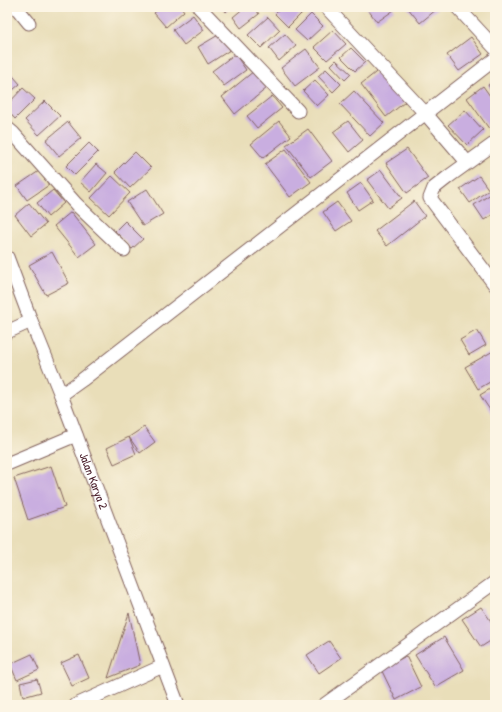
<svg xmlns="http://www.w3.org/2000/svg" width="502" height="712" viewBox="0 0 502 712" font-family="'Patrick Hand',sans-serif">
  <style>
    .building { fill: #c9aee0 }
    .lines { fill: none; stroke-linecap: round; stroke-linejoin: round }
    .minor-casing { stroke: #82625d; stroke-width: 15 }
    .minor { stroke: #fff; stroke-width: 13 }
    .labels { text-anchor: middle; stroke-width: 4; stroke-linejoin: round; paint-order: stroke }
    .street-label { font-size: 12px; fill: #4a1f2b; stroke: #fcf5e5 }
  </style>
  <rect width="100%" height="100%" fill="#fcf5e5"/>
  <filter id="ink" filterUnits="userSpaceOnUse"><feTurbulence type="fractalNoise" baseFrequency=".025" numOctaves="2"/><feDisplacementMap in="SourceGraphic" scale="8" xChannelSelector="R" yChannelSelector="G"/><feConvolveMatrix kernelMatrix="1 2 1 2 8 2 1 2 1" color-interpolation-filters="sRGB"/></filter>
  <filter id="wash" filterUnits="userSpaceOnUse"><feTurbulence type="fractalNoise" baseFrequency=".012" numOctaves="4" result="noise"/><feDisplacementMap in="SourceGraphic" scale="16" xChannelSelector="R" yChannelSelector="G"/><feGaussianBlur stdDeviation="0.9" result="paint"/><feColorMatrix in="noise" values="0 0 0 0 0 0 0 0 0 0 0 0 0 0 0 0 0 1.4 0 .05"/><feComposite in="paint" operator="in"/></filter>
  <g filter="url(#wash)">
    <rect width="100%" height="100%" fill="#e9deb9"/>
    <g id="blocks">
      <path class="building" d="M161,7H181L184,11L166,27L154,13Z
        M222,7H231L226,12Z
        M245,7H254L259,14L241,28L233,17Z
        M282,7H308L288,27L275,14Z
        M366,7H393L394,10L377,22Z
        M407,7H436L437,9L420,23Z
        M311,14L323,26L307,41L295,30Z
        M193,15L204,30L184,45L173,30Z
        M268,17L280,30L261,48L248,35Z
        M333,30L346,44L327,60L314,47Z
        M220,34L230,50L208,64L198,47Z
        M285,34L296,46L279,61L269,48Z
        M471,37L483,54L459,71L447,55Z
        M351,48L365,62L355,71L341,57Z
        M306,49L320,67L295,86L281,68Z
        M235,54L246,70L224,86L212,71Z
        M336,60L351,74L345,80L331,65Z
        M7,69L20,84L7,95Z
        M326,69L341,84L333,92L318,76Z
        M380,69L405,102L386,117L361,84Z
        M254,71L267,88L235,114L222,97Z
        M315,80L329,95L317,106L303,91Z
        M495,80V96L488,85Z
        M483,86L495,103V127L490,130L467,98Z
        M23,88L35,99L15,119L7,110V105Z
        M354,91L384,123L370,136L340,104Z
        M272,96L282,108L257,128L247,116Z
        M45,101L60,116L39,135L25,120Z
        M465,110L483,130L467,145L448,125Z
        M279,121L291,136L263,158L251,144Z
        M348,121L363,140L349,152L333,132Z
        M68,122L81,138L59,156L46,140Z
        M308,129L332,161L311,177L286,145Z
        M89,143L98,152L75,175L66,166Z
        M286,149L311,182L290,197L265,164Z
        M407,149L428,178L407,193L386,163Z
        M135,152L151,168L130,188L115,172Z
        M96,164L107,173L91,192L80,182Z
        M381,170L402,198L388,208L367,180Z
        M39,171L49,185L27,200L17,186Z
        M112,176L130,193L109,215L91,198Z
        M479,176L489,190L470,203L460,189Z
        M361,183L373,200L358,210L347,193Z
        M147,189L163,214L143,226L127,202Z
        M53,190L64,203L48,217L37,203Z
        M494,192L495,194V213L484,220L474,205Z
        M414,201L425,216L387,246L375,231Z
        M337,202L351,221L336,231L323,212Z
        M29,203L46,224L31,236L15,215Z
        M71,212L96,244L79,257L54,226Z
        M125,221L143,239L132,249L115,231Z
        M52,252L69,283L46,295L29,265Z
        M477,330L486,345L469,355L460,340Z
        M495,350V379L478,389L465,367Z
        M495,386V415L494,416L480,395Z
        M144,427L155,442L140,453L129,437Z
        M129,437L136,454L114,464L107,448Z
        M51,466L65,507L28,520L14,478Z
        M481,607L495,627V638L481,647L462,619Z
        M129,613L140,665L108,678Z
        M444,637L464,670L435,687L415,655Z
        M329,641L341,658L319,673L307,655Z
        M32,654L39,670L17,680L10,664Z
        M79,655L89,678L72,686L61,663Z
        M406,656L421,687L396,700L381,669Z
        M37,679L41,692L23,697L20,683Z"/>
    </g>
  </g>
  <g filter="url(#ink)">
    <use href="#blocks" fill-opacity="0" stroke="#82625d" stroke-width="1"/>
    <g class="lines">
      <g class="minor-casing">
        <g id="minor">
          <path d="M16,7L29,23"/>
          <path d="M199,7L298,111"/>
          <path d="M326,7L425,113L467,162"/>
          <path d="M457,7L495,48"/>
          <path d="M7,128L13,133L76,204L124,250"/>
          <path d="M495,143L448,177L434,188L430,198L495,285"/>
          <path id="s1" d="M7,257L31,321L61,395L178,705"/>
          <path d="M7,332L31,321"/>
          <path d="M61,395L82,380L495,59"/>
          <path d="M7,464L76,435"/>
          <path d="M76,705L163,666"/>
          <path d="M324,705L495,582"/>
        </g>
      </g>
      <use href="#minor" class="minor"/>
    </g>
  </g>
  <g class="labels">
    <g class="street-label">
      <text dy="4" stroke="none"><textPath href="#s1" startOffset="240">Jalan Karya 2</textPath></text>
    </g>
  </g>
  <rect width="502" height="712" fill="none" stroke="#fcf5e5" stroke-width="24"/>
</svg>
